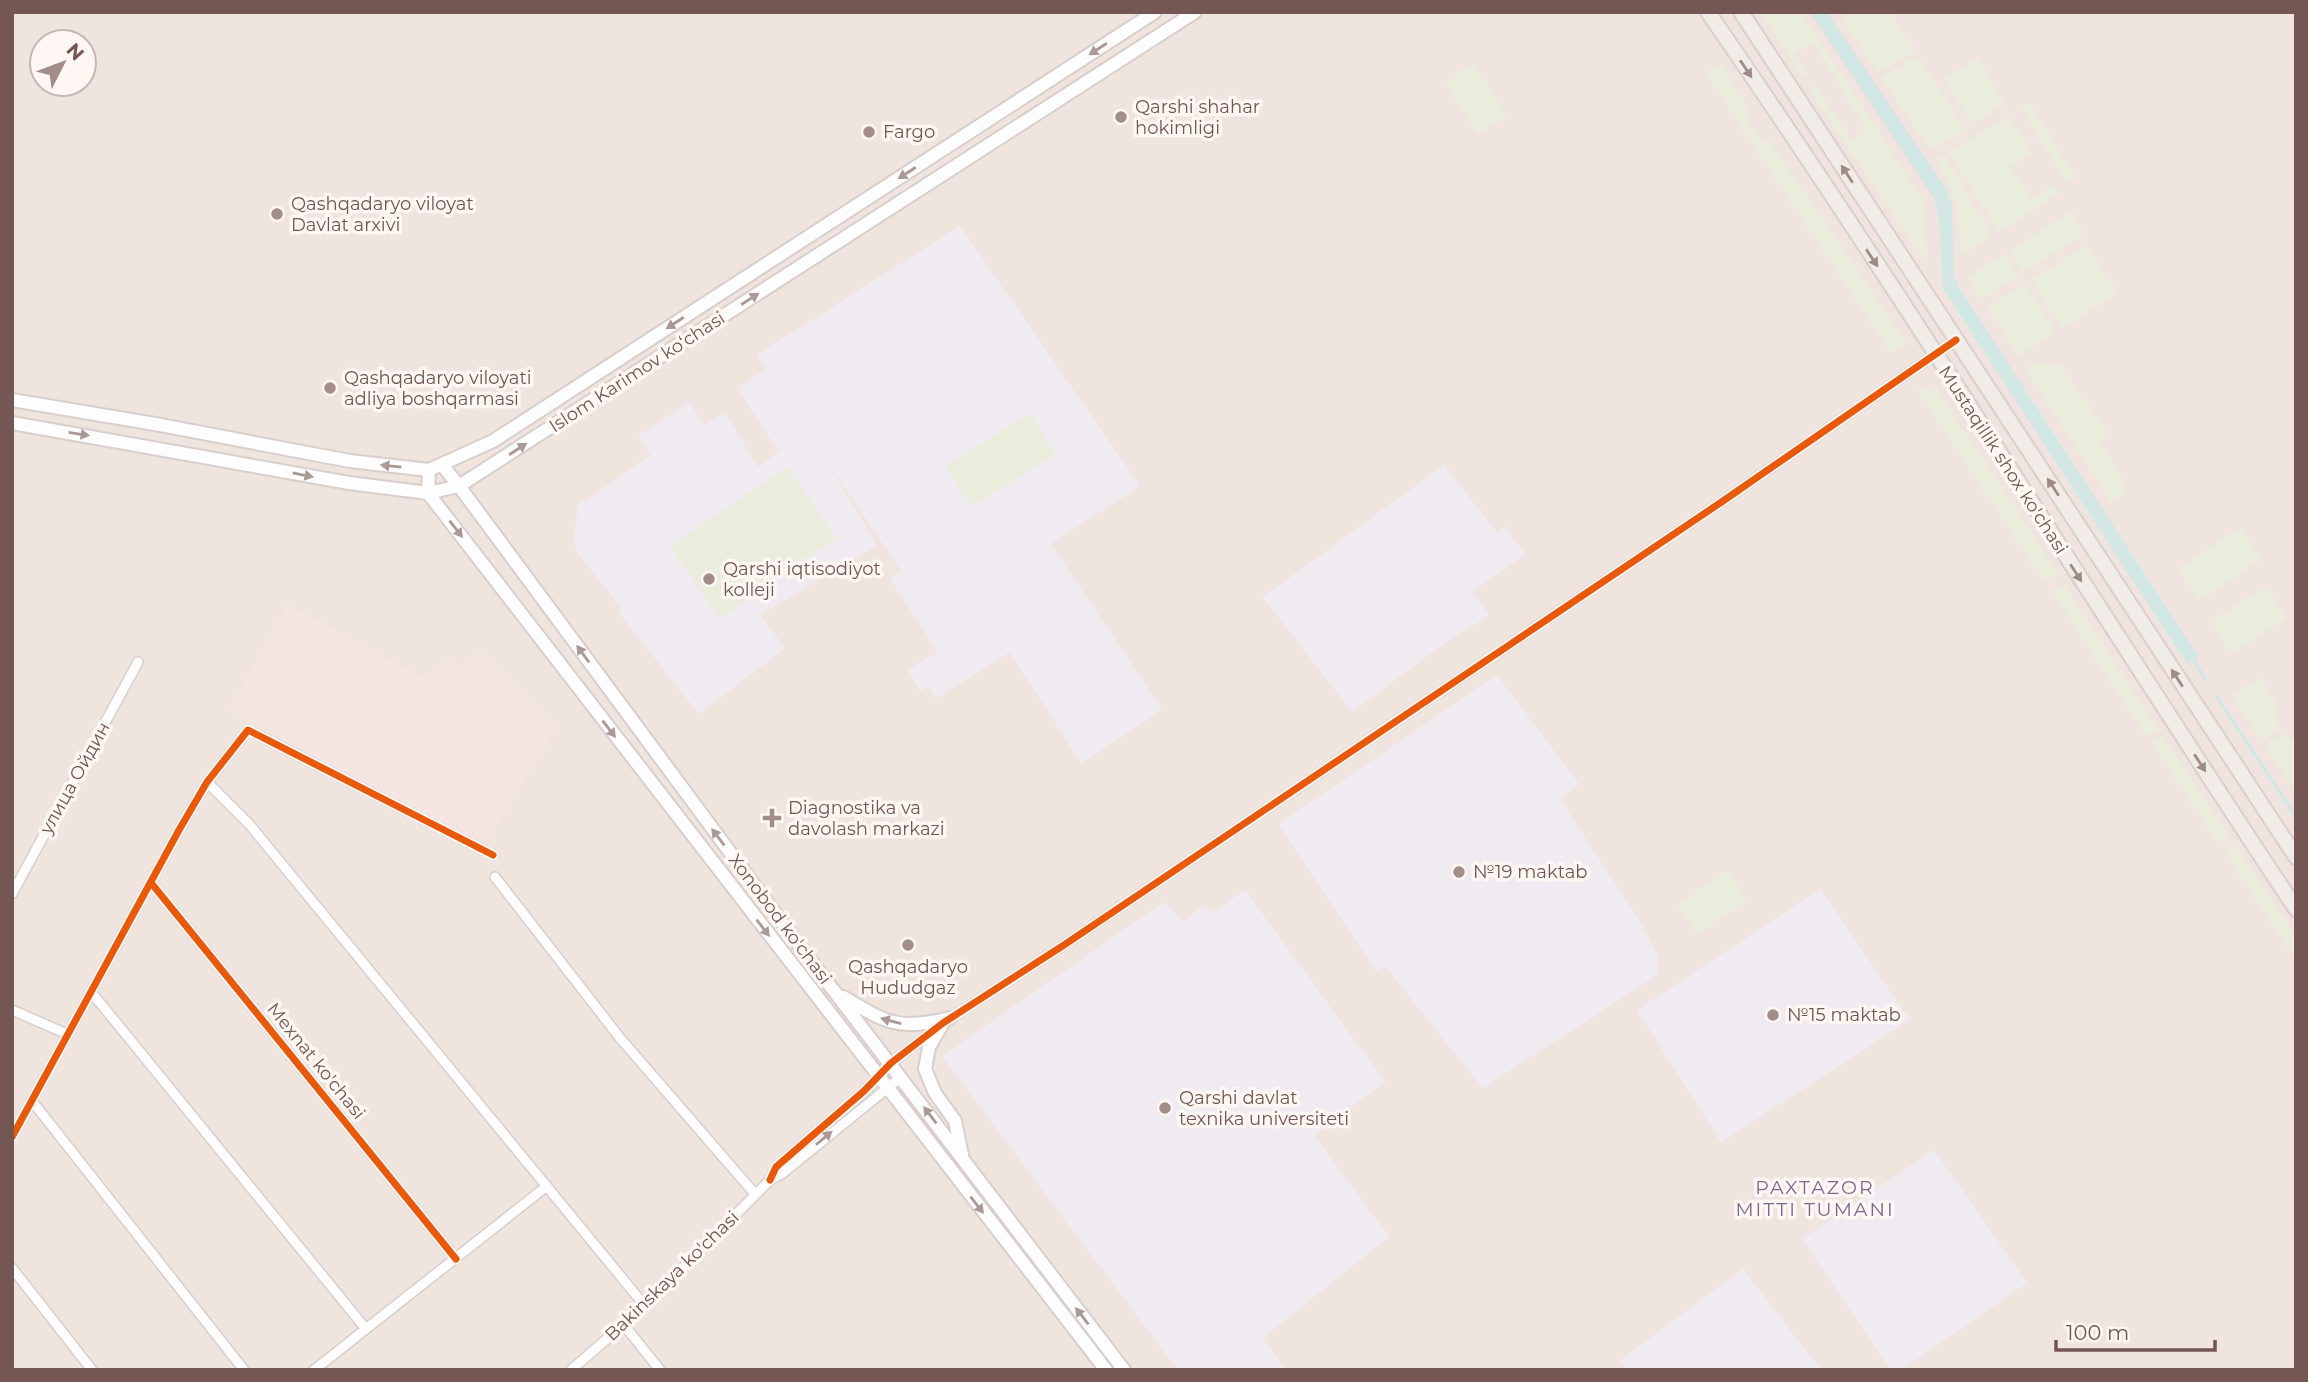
<svg xmlns="http://www.w3.org/2000/svg" width="2308" height="1382" viewBox="0 0 2308 1382" font-family="Montserrat,sans-serif">
  <style>
    .residential { fill: #f0e4df; fill-rule: evenodd }
    .commercial { fill: #f4e5e3 }
    .education { fill: #f0ebf1 }
    .green { fill: #eaeddc }
    .water { fill: #d3e8e5 }
    .lines { fill: none; stroke-linecap: round; stroke-linejoin: round }
    .stream { stroke: #d3e8e5; stroke-width: 3.5 }
    .street-casing { stroke: #d6cfcc; stroke-width: 12 }
    .secondary-casing { stroke: #d8cfcc; stroke-width: 16 }
    .primary-casing { stroke: #d9cfcd; stroke-width: 18 }
    .street { stroke: #fefdfd; stroke-width: 9 }
    .secondary { stroke: #fefdfd; stroke-width: 12 }
    .primary { stroke: #f2ece8; stroke-width: 14 }
    .cycleway-casing { stroke: #fef7f4; stroke-width: 11 }
    .cycleway { stroke: #e8590c; stroke-width: 7 }
    .oneway { fill: #ab9996 }
    .oneway2 { fill: #a08a86 }
    .poi-dot { fill: #a28d89; stroke: #fef7f4; stroke-width: 2.5 }
    .labels { text-anchor: middle; stroke-width: 7; stroke-linejoin: round; paint-order: stroke }
    .poi-label { font-size: 18px; fill: #745652; stroke: #fef7f4; text-anchor: start }
    .street-label { font-size: 18px; fill: #745652; stroke: #fef7f4 }
    .neighbourhood-label { font-size: 19px; letter-spacing: 2px; fill: #7a6a8f; stroke: #fef7f4 }
  </style>
  <rect width="100%" height="100%" fill="#f8f3f0"/>
  <path class="residential" d="M12,12H2296V1370H12ZM42,42H84V84H42Z"/>
  <path class="commercial" d="M288,605L425,679L449,657L462,667L479,650L557,726L482,849L229,710Z"/>
  <path class="education" d="M960,226L1140,486L1051,544L1162,710L1081,763L1010,652L935,699L928,686L920,691L908,670L938,652L890,579L901,571L821,452L877,545L760,615L785,648L699,714L619,613L622,609L575,549L576,544L573,543L579,500L585,501L651,455L638,436L689,402L704,425L725,413L758,467L796,438L777,450L738,388L766,369L757,355Z
    M1444,465L1497,532L1505,527L1525,554L1472,592L1489,616L1452,638L1352,712L1263,597Z
    M1497,675L1579,784L1560,799L1639,920L1658,957L1657,975L1483,1088L1386,967L1376,971L1279,824Z
    M1820,889L1910,1020L1721,1142L1637,1010Z
    M1245,890L1385,1082L1314,1135L1389,1237L1263,1338L1286,1370H1178L942,1056L1164,902L1183,921L1205,905L1211,913Z
    M1934,1150L2027,1283L1901,1370H1891L1802,1239Z
    M1743,1269L1821,1370H1626L1619,1361Z"/>
  <path class="green" d="M1761,12H1800L1925,203L1927,264L1810,90L1815,86L1852,140L1867,130L1813,42L1794,54L1808,76L1803,79Z
    M1852,12H1889L1915,50L1879,73L1842,19Z
    M1918,56L1965,130L1930,150L1882,78Z
    M1978,58L2004,104L1973,123L1944,79Z
    M1720,63L1751,114L1746,118L1763,144L1769,141L1907,343L1892,353L1706,73Z
    M1474,64L1507,116L1478,134L1445,83Z
    M2029,103L2075,177L2067,182L2021,108Z
    M2009,117L2031,152L2010,167L2031,199L2052,185L2058,193L2000,232L1949,152Z
    M1944,155L1992,236L1961,256C1958,212 1960,199 1936,160Z
    M2071,212L2085,233L2024,272L2010,251Z
    M2086,246L2117,293L2062,328L2032,280Z
    M2004,254L2018,275L1981,299L1967,278Z
    M2025,284L2056,332L2019,356L1988,308Z
    M2035,364L2060,365L2107,432L2101,443L2128,491L2112,503L2027,370Z
    M1917,389L1938,391L2058,574L2045,582Z
    M1030,413L1056,454L971,507L945,466Z
    M787,467L837,538L720,619L670,547Z
    M2240,528L2261,559L2199,600L2178,569Z
    M2064,585L2158,729L2146,736L2053,592Z
    M2266,587L2286,618L2231,653L2211,622Z
    M2259,678L2279,707L2277,714L2279,728L2266,738L2257,735L2233,696Z
    M2282,734L2290,740L2296,741V793L2267,750L2268,743Z
    M2162,735L2228,835L2218,842L2152,742Z
    M2234,844L2296,938V960L2224,850Z
    M1728,871L1747,900L1697,934L1677,905Z"/>
  <path class="water" d="M1810,12H1827L1947,190L1952,206L1954,276L1958,286L2198,656L2187,664L1943,289L1939,221L1934,198Z"/>
  <g class="lines">
    <path class="stream" d="M2192,657L2205,679
      M2217,697L2296,817"/>
    <g class="street-casing">
      <path id="street" d="M207,782L249,824L645,1306
        M495,877L620,1038L755,1194
        M152,884L456,1259
        M12,894L138,662
        M92,993L366,1329
        M12,1010L67,1034
        M32,1101L244,1370
        M12,1137L179,830L207,782L248,730L493,855
        M770,1180L776,1167L864,1091L891,1063L943,1023L1064,945L1723,501L1956,340
        M12,1268L92,1370
        M624,1325L660,1370
        M314,1370L547,1186
        M571,1370L645,1306L770,1180L783,1173L901,1077"/>
    </g>
    <g class="secondary-casing">
      <path id="secondary" d="M12,400L155,424L350,461L429,470L493,441L1155,12
        M12,423L349,483L428,493L459,486L1195,12
        M442,465L459,486L792,936L1124,1370
        M429,470L428,493L1106,1370
        M843,997C887,1023 898,1031 950,1018
        M943,1023L929,1047L925,1069L935,1093L955,1121L962,1155"/>
    </g>
    <g class="primary-casing">
      <path id="primary" d="M1708,12C1911,306 2098,611 2296,909
        M1741,12L2296,857"/>
    </g>
    <use href="#street" class="street"/>
    <use href="#secondary" class="secondary"/>
    <use href="#primary" class="primary"/>
    <g class="cycleway-casing">
      <path id="cycleway" d="M152,884L456,1259
        M12,1137L179,830L207,782L248,730L493,855
        M770,1180L776,1167L864,1091L891,1063L943,1023L1064,945L1723,501L1956,340"/>
    </g>
    <use href="#cycleway" class="cycleway"/>
  </g>
  <defs><path id="oneway-solid" d="M-6-.8H1V-3.2L6.5 0L1 3.2V.8H-6Z" transform="scale(1.75)"/></defs>
  <g class="oneway">
    <use href="#oneway-solid" transform="translate(1098 49) rotate(147)"/>
    <use href="#oneway-solid" transform="translate(907 173) rotate(147)"/>
    <use href="#oneway-solid" transform="translate(750 299) rotate(-33)"/>
    <use href="#oneway-solid" transform="translate(675 323) rotate(147)"/>
    <use href="#oneway-solid" transform="translate(79 434) rotate(9)"/>
    <use href="#oneway-solid" transform="translate(518 449) rotate(-33)"/>
    <use href="#oneway-solid" transform="translate(391 466) rotate(-174)"/>
    <use href="#oneway-solid" transform="translate(303 475) rotate(11)"/>
    <use href="#oneway-solid" transform="translate(456 529) rotate(52)"/>
    <use href="#oneway-solid" transform="translate(583 654) rotate(-126)"/>
    <use href="#oneway-solid" transform="translate(609 729) rotate(52)"/>
    <use href="#oneway-solid" transform="translate(718 837) rotate(-127)"/>
    <use href="#oneway-solid" transform="translate(763 928) rotate(52)"/>
    <use href="#oneway-solid" transform="translate(891 1021) rotate(-165)"/>
    <use href="#oneway-solid" transform="translate(930 1115) rotate(-127)"/>
    <use href="#oneway-solid" transform="translate(824 1138) rotate(-40)"/>
    <use href="#oneway-solid" transform="translate(977 1205) rotate(52)"/>
    <use href="#oneway-solid" transform="translate(1082 1316) rotate(-128)"/>
  </g>
  <g class="oneway2">
    <use href="#oneway-solid" transform="translate(1746 69) rotate(56)"/>
    <use href="#oneway-solid" transform="translate(1847 174) rotate(-123)"/>
    <use href="#oneway-solid" transform="translate(1872 258) rotate(56)"/>
    <use href="#oneway-solid" transform="translate(2053 487) rotate(-123)"/>
    <use href="#oneway-solid" transform="translate(2076 573) rotate(57)"/>
    <use href="#oneway-solid" transform="translate(2177 678) rotate(-123)"/>
    <use href="#oneway-solid" transform="translate(2200 763) rotate(57)"/>
  </g>
  <g class="poi-dot">
    <circle cx="1121" cy="117" r="7"/>
    <circle cx="869" cy="132" r="7"/>
    <circle cx="277" cy="214" r="7"/>
    <circle cx="330" cy="388" r="7"/>
    <circle cx="709" cy="579" r="7"/>
    <path d="M768.5 807.5h7v7h7v7h-7v7h-7v-7h-7v-7h7z"/>
    <circle cx="1459" cy="872" r="7"/>
    <circle cx="908" cy="945" r="7"/>
    <circle cx="1773" cy="1015" r="7"/>
    <circle cx="1165" cy="1108" r="7"/>
  </g>
  <g class="labels">
    <g class="poi-label">
      <text x="1135" y="113">Qarshi shahar<tspan x="1135" dy="21">hokimligi</tspan></text>
      <text x="883" y="138">Fargo</text>
      <text x="291" y="210">Qashqadaryo viloyat<tspan x="291" dy="21">Davlat arxivi</tspan></text>
      <text x="344" y="384">Qashqadaryo viloyati<tspan x="344" dy="21">adliya boshqarmasi</tspan></text>
      <text x="723" y="575">Qarshi iqtisodiyot<tspan x="723" dy="21">kolleji</tspan></text>
      <text x="788" y="814">Diagnostika va<tspan x="788" dy="21">davolash markazi</tspan></text>
      <text x="1473" y="878">№19 maktab</text>
      <text x="908" y="973" text-anchor="middle">Qashqadaryo<tspan x="908" dy="21">Hududgaz</tspan></text>
      <text x="1787" y="1021">№15 maktab</text>
      <text x="1179" y="1104">Qarshi davlat<tspan x="1179" dy="21">texnika universiteti</tspan></text>
    </g>
    <g class="street-label">
      <text transform="translate(637 372) rotate(-33)" y="6">Islom Karimov ko‘chasi</text>
      <text transform="translate(2003 460) rotate(57)" y="6">Mustaqillik shox ko'chasi</text>
      <text transform="translate(75 778) rotate(-61)" y="6">улица Ойдин</text>
      <text transform="translate(780 919) rotate(53)" y="6">Xonobod ko'chasi</text>
      <text transform="translate(316 1061) rotate(51)" y="6">Mexnat ko'chasi</text>
      <text transform="translate(672 1276) rotate(-44)" y="6">Bakinskaya ko'chasi</text>
    </g>
    <g class="neighbourhood-label">
      <text x="1815" y="1194">PAXTAZOR<tspan x="1815" dy="22">MITTI TUMANI</tspan></text>
    </g>
  </g>
  <rect width="2308" height="1382" fill="none" stroke="#745652" stroke-width="28"/>
  <g transform="translate(63 63) rotate(48)"><circle r="33" fill="#fef7f4" stroke="#c7b7b3" stroke-width="2"/>
  <path d="M0-5L12 26L0 18L-12 26Z" fill="#a28d89"/>
  <text y="-10" font-size="19" font-weight="bold" text-anchor="middle" fill="#745652">N</text>
  </g>
  <path d="M2056 1340v10h159v-10" fill="none" stroke="#745652" stroke-width="3.5"/>
  <text x="2066" y="1340" font-size="21" fill="#745652" stroke="#fef7f4" stroke-width="5" paint-order="stroke">100 m</text>
</svg>
